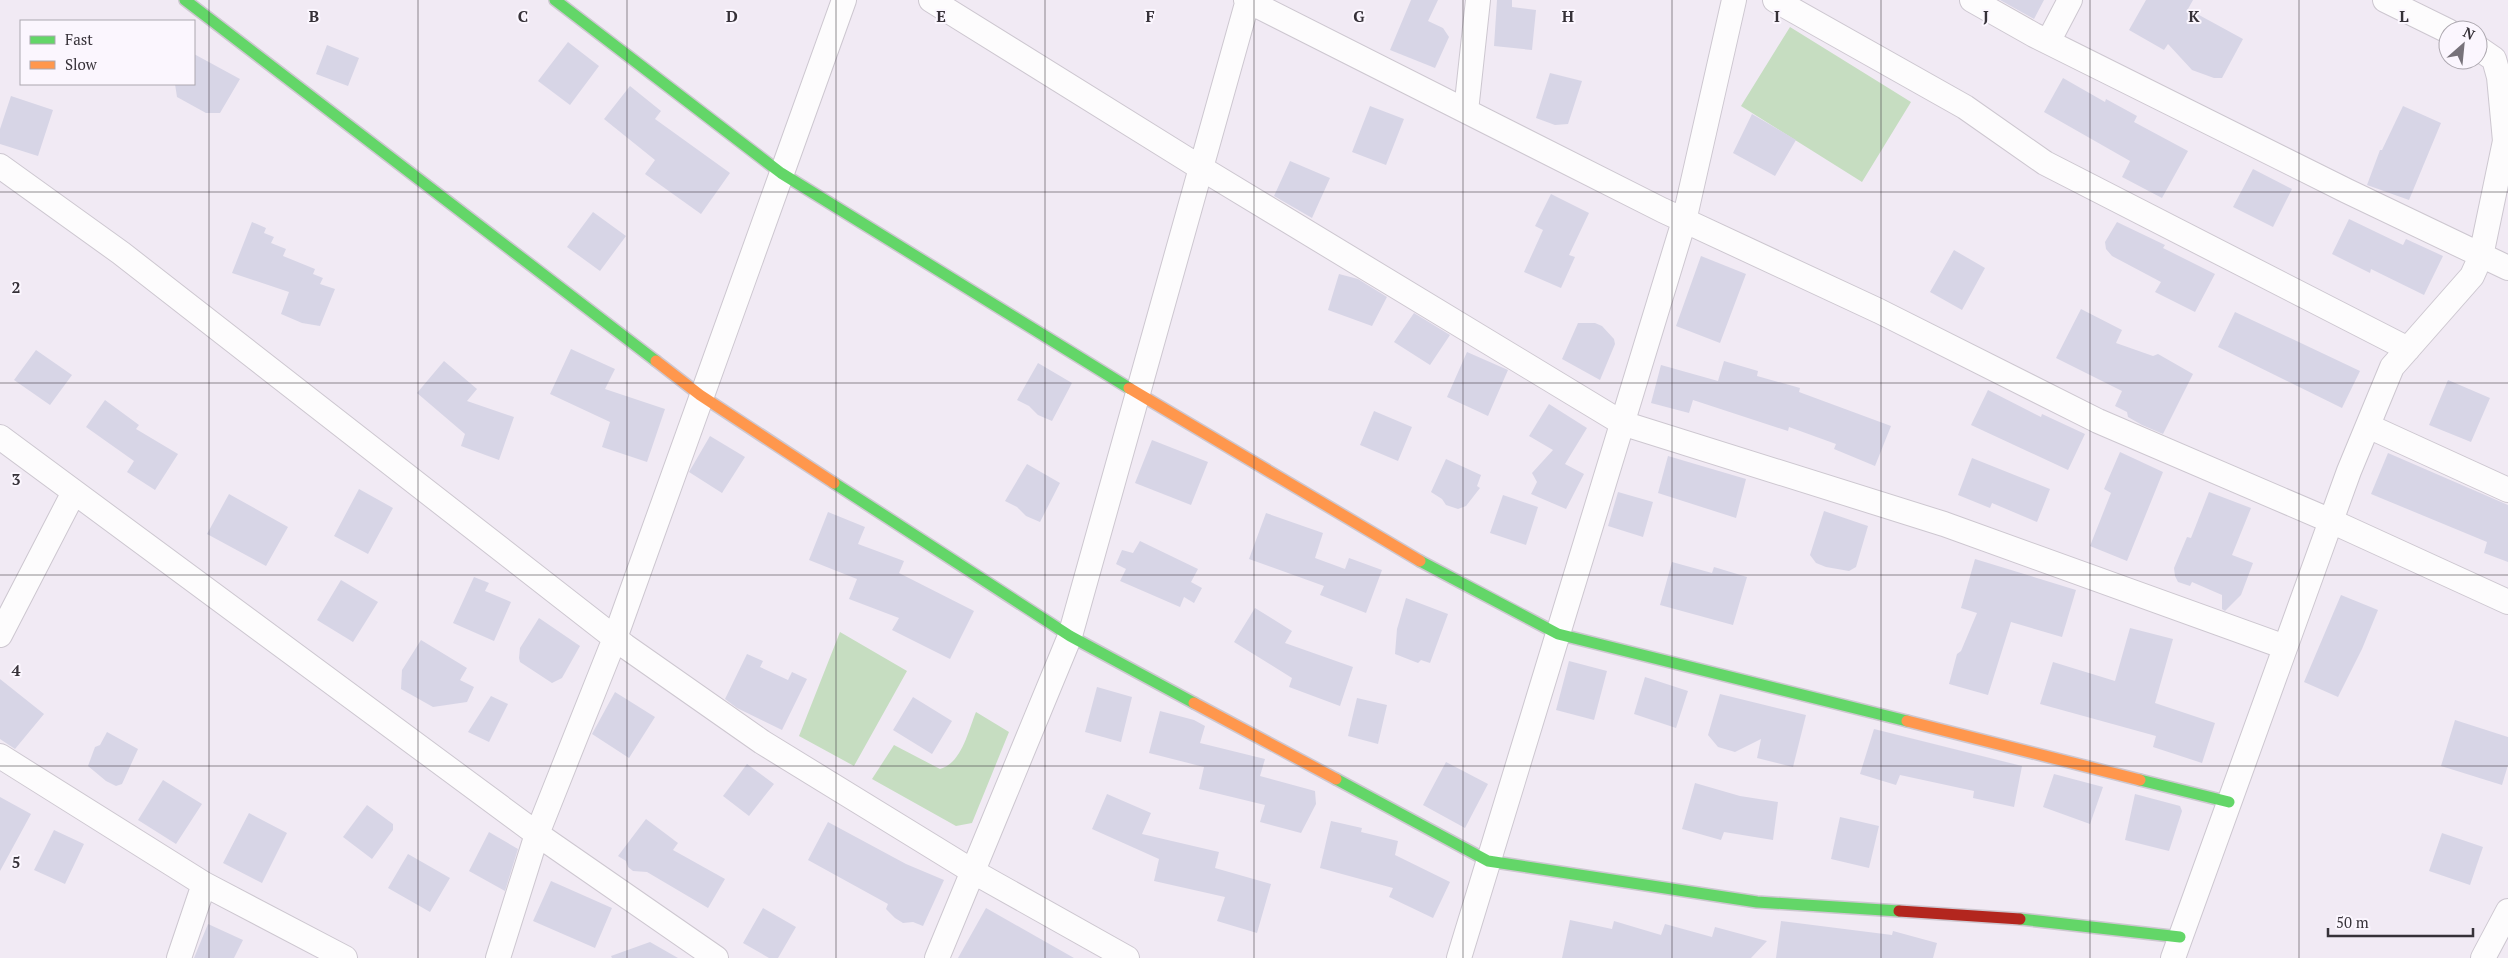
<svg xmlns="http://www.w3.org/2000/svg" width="2508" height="958" viewBox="0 0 2508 958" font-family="'PT Serif',serif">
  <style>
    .green { fill: #c6ddc1 }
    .building { fill: #d7d5e6 }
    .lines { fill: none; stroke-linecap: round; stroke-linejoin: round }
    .street-casing { stroke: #cdc7d0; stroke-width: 26 }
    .fast-casing { stroke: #cdc7d0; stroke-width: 14 }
    .slow-casing { stroke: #cdc7d0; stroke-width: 14 }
    .jam-casing { stroke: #cdc7d0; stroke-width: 14 }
    .street { stroke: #fdfcfd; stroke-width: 24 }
    .fast { stroke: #63d668; stroke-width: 11 }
    .slow { stroke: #ff974d; stroke-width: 11 }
    .jam { stroke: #b3261e; stroke-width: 11 }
    .grid { fill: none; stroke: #363138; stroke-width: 1; stroke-opacity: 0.55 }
    .grid-label { font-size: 16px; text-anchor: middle; font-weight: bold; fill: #363138; stroke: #fbf6fe; stroke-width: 4; stroke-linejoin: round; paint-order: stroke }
  </style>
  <rect width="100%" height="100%" fill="#f1eaf4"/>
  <path class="green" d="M1790,27L1911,102L1862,182L1741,106Z
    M840,632L907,671L854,766L799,736Z
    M976,712L1009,732L972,823L956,826L872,779L894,745L940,769C962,763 968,731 976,712Z"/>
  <path class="building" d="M1411,0H1438L1428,21L1443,28L1449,37L1435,68L1390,50Z
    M1497,0H1512V7L1536,10L1532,50L1494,46Z
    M2000,0H2044L2034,19Z
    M2146,0H2193L2188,9L2243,39L2222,78H2214L2192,70L2168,44L2164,50L2129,30Z
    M568,42L599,66L570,105L538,81Z
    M327,45L359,58L348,86L316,74Z
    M194,54L240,79L220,113H206L177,97L175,84H194Z
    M1550,73L1582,81L1568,124L1555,125L1536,118Z
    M2063,78L2105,102L2106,99L2137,116L2134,122L2188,151L2162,198L2122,177L2130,161L2044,112Z
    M630,86L661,111L655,119L730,173L701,214L645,174L655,160L604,119Z
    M11,96L53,110L38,156L0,144V129Z
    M1370,106L1404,119L1386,165L1352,152Z
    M2403,106L2441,123L2409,200L2367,185L2380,150H2382Z
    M1752,114L1796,140L1775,176L1733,153Z
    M1290,161L1330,178L1312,218L1274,196Z
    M2253,169L2292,189L2273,227L2233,207Z
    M1551,194L1589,213L1569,255L1575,257L1561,288L1524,272L1543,230L1535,226Z
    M593,212L626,236L600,271L567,247Z
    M2349,219L2403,245L2406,239L2443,256L2424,295L2371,269L2370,273L2332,254Z
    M252,222L266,228L264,233L274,237L271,243L286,249L283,256L315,269L313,274L323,278L320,284L335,289L320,326L302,323L281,314L289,292L232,273Z
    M2117,222L2165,245L2163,248L2215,274L2195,312L2155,292L2161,282L2112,256L2106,249L2105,242Z
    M1954,250L1985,268L1962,310L1930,292Z
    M1701,256L1746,274L1720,343L1676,326Z
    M1339,274L1358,279L1387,297L1372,326L1328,310Z
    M2081,309L2122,330L2116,343L2153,356L2158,354L2193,374L2163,434L2142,425L2128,417L2127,412L2115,406L2122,391L2056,358Z
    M2235,312L2360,371L2342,408L2218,347Z
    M1414,313L1450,335L1430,365L1394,342Z
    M1578,323H1595L1602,326L1614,339L1615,344L1600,380L1562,359Z
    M571,349L615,369L605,389L665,409L647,462L602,447L610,422L550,394Z
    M36,350L72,375L50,405L14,380Z
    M1467,352L1508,370L1488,416L1447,397Z
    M444,361L477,389L467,401L514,417L499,460L461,446L465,434L417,393Z
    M1724,361L1758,371L1757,376L1800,388L1799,392L1891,426L1875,466L1834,449L1836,444L1789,427L1788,431L1693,400L1689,413L1651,403L1661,365L1718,381Z
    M1038,363L1072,383L1052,421L1038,415L1029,406L1017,400Z
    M2448,380L2490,398L2471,442L2429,425Z
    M1988,390L2041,417L2042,414L2085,434L2068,470L1971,425Z
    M105,400L139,425L136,429L178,454L155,490L127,472L134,461L86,427Z
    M1549,404L1587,428L1565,464L1584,474L1566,509L1531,494L1537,482L1532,473L1553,450L1529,436Z
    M1374,411L1412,427L1398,461L1360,445Z
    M710,436L745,457L722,493L689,472Z
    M1152,440L1208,462L1191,505L1135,483Z
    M2120,452L2163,472L2127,561L2090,546L2111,493L2104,489Z
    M2388,453L2508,505V562L2484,553L2487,542L2371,494Z
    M1668,456L1746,479L1736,518L1658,493Z
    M1972,458L2050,489L2037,522L1992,503L1990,508L1958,495Z
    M1446,459L1481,475L1477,486L1480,488L1466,506L1458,509L1446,505L1442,499L1431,492Z
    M1027,464L1060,483L1040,522L1026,516L1017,507L1005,501Z
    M359,489L393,508L368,554L334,536Z
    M1618,492L1653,502L1643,537L1608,526Z
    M2209,492L2251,508L2232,555L2253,563L2241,595L2225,611L2222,609V595L2192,582L2190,586L2178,582L2175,576L2174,568L2187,537L2191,538Z
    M229,494L288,527L266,566L207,534Z
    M1503,495L1538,507L1526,545L1490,533Z
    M1824,511L1868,526L1856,567L1849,571L1826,567L1816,563L1810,555Z
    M828,512L865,527L858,544L904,561L899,573L974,611L950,659L892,630L899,618L849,599L857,579L809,560Z
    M1266,513L1323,533L1315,558L1345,569L1349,558L1382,570L1366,613L1320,595L1324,586L1249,559Z
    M1140,541L1198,569L1191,582L1202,588L1194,603L1184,597L1180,607L1120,581L1126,569L1116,564L1122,550L1133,553Z
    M1975,559L2076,590L2062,637L2011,622L1988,695L1949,684L1957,654L1961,651L1977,613L1961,608Z
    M1672,562L1712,573L1714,567L1747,577L1733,625L1660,605Z
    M474,577L489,583L485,591L511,602L494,641L453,623Z
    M341,580L378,602L353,642L317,620Z
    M2341,595L2378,610L2362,649L2338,697L2304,682Z
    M1406,598L1448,614L1430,663L1421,660L1418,663L1395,654L1397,629Z
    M1255,608L1292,631L1285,643L1353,667L1340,706L1289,687L1292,678L1234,642Z
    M539,618L580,646L562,678L552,683L520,662L519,658L520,648Z
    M2130,628L2173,639L2155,703L2215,723L2202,763L2153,747L2156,736L2040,704L2053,662L2115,681Z
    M421,640L467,668L460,680L474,687L467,702L433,707L401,689L402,670Z
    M747,654L763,661L760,667L788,680L792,672L807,679L782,730L737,708L725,699Z
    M1569,661L1607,671L1594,720L1556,710Z
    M1645,677L1688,691L1676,728L1634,714Z
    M0,679L44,714L15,749L0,739Z
    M1097,687L1132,697L1121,742L1085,732Z
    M615,692L655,717L629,758L592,734Z
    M1720,694L1806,715L1793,767L1757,758L1761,739L1735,752L1718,747L1708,735Z
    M491,696L508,704L489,742L468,732Z
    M913,697L952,721L932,754L893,730Z
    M1357,698L1387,705L1378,744L1348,736Z
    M1160,711L1194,720L1205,726L1200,743L1265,759L1260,776L1315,791L1316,804L1301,833L1260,822L1265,805L1199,789L1204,767L1149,753Z
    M2455,720L2508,737V765L2502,785L2441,766Z
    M1874,729L2022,766L2014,807L1973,798L1974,791L1900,775L1896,785L1860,774Z
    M107,732L138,749L122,784L116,786L106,781L88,766L95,747L100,745Z
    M1446,762L1488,784L1465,828L1423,805Z
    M747,764L774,784L749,816L723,796Z
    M2054,774L2103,787L2090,824L2043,807Z
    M163,780L202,804L176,844L138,820Z
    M1695,783L1740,796L1778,802L1773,840L1724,832L1721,840L1682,829Z
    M1107,794L1151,813L1142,834L1219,852L1215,868L1271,884L1257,933L1217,921L1225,897L1154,881L1159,859L1092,829Z
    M2135,794L2180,806L2182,811L2169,851L2125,840Z
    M0,797L31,814L0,871Z
    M367,805L393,824V830L372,859L343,837Z
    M249,813L287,833L262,883L223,863Z
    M1840,817L1879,826L1869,868L1831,859Z
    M646,819L678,843L673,850L725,879L708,908L647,872L633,871L628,867L626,861L618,856Z
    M1331,821L1362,828L1361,832L1398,841L1395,855L1450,882L1433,918L1389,897L1393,888L1320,868Z
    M828,822L906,864L944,880L923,926L913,922L903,923L895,918L886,909L888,904L808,860Z
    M54,830L84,844L65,884L34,870Z
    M489,832L518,849L505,891L469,871Z
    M2442,833L2483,847L2470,885L2429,871Z
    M408,854L450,878L430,912L388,888Z
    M551,881L612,908L595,948L533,921Z
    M763,908L796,927L778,958H769L743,943Z
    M986,908L1074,958H958Z
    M1570,920L1612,929L1614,921L1661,935L1665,924L1712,937L1715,927L1767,941L1751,958H1562Z
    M1781,921L1892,935L1893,931L1937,943L1933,958H1776Z
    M208,924L243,940L234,958H194Z
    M650,942L678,958H612L611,956Z"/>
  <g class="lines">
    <g class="street-casing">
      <path id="street" d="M931,0L1201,168L1622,423L1944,524L2285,647
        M1246,0L1662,210L1879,311L2098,421L2331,521L2508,602
        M1775,0L1965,107L2045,163L2408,349
        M1972,0L2034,35L2347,191L2508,268
        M2385,0L2448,31
        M2048,42L2070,0
        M1466,111L1478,0
        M0,166L121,253L625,646L762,742L972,871L1127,958
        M2368,426L2508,490
        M0,437L537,834L716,958
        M0,635L74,492
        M0,756L204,884L345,958
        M179,958L204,884
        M498,958L537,834L615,638L844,0
        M937,958L1070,636L1248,0
        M1459,958L1684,221L1734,0
        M2173,958L2349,471L2392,367L2472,276L2481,256L2505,141L2499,77L2494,59L2478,48
        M2483,958L2508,911"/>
    </g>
    <g class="fast-casing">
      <path id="fast" d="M185,0L656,361
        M555,0L781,173L1129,388
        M834,483L1070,636L1194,703
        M1420,561L1558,634L1907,721
        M1336,779L1488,861L1757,902L1899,911
        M2140,780L2229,802
        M2020,919L2180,937"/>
    </g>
    <g class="slow-casing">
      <path id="slow" d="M656,361L700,395L834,483
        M1129,388L1420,561
        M1194,703L1336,779
        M1907,721L2140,780"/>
    </g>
    <g class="jam-casing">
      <path id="jam" d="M1899,911L2020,919"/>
    </g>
    <use href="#street" class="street"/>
    <use href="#fast" class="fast"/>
    <use href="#slow" class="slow"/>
    <use href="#jam" class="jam"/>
  </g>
  <path class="grid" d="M209,0V958M418,0V958M627,0V958M836,0V958M1045,0V958M1254,0V958M1463,0V958M1672,0V958M1881,0V958M2090,0V958M2299,0V958M0,192H2508M0,383H2508M0,575H2508M0,766H2508"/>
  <g class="grid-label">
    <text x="314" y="22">B</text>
    <text x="523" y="22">C</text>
    <text x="732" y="22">D</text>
    <text x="941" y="22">E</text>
    <text x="1150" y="22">F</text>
    <text x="1359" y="22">G</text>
    <text x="1568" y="22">H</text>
    <text x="1777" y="22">I</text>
    <text x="1986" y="22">J</text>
    <text x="2194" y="22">K</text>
    <text x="2404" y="22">L</text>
    <text x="16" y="293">2</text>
    <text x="16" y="485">3</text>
    <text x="16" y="676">4</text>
    <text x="16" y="868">5</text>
  </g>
  <rect x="20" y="20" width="175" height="65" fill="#fbf6fe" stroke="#aca7af"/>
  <rect x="30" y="36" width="25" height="8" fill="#63d668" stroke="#aca7af"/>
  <text x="65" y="45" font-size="15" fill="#363138">Fast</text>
  <rect x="30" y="61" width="25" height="8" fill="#ff974d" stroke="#aca7af"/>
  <text x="65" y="70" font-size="15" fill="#363138">Slow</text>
  <g transform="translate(2463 45) rotate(27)"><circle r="24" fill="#fbf6fe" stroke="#aca7af"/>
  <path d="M0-4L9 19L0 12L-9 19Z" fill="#77727a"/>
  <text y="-8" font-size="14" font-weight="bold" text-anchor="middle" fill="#363138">N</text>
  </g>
  <path d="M2328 928v8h145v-8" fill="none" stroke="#363138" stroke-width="2.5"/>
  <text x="2336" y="928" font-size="15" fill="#363138" stroke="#fbf6fe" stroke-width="4" paint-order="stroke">50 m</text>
</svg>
